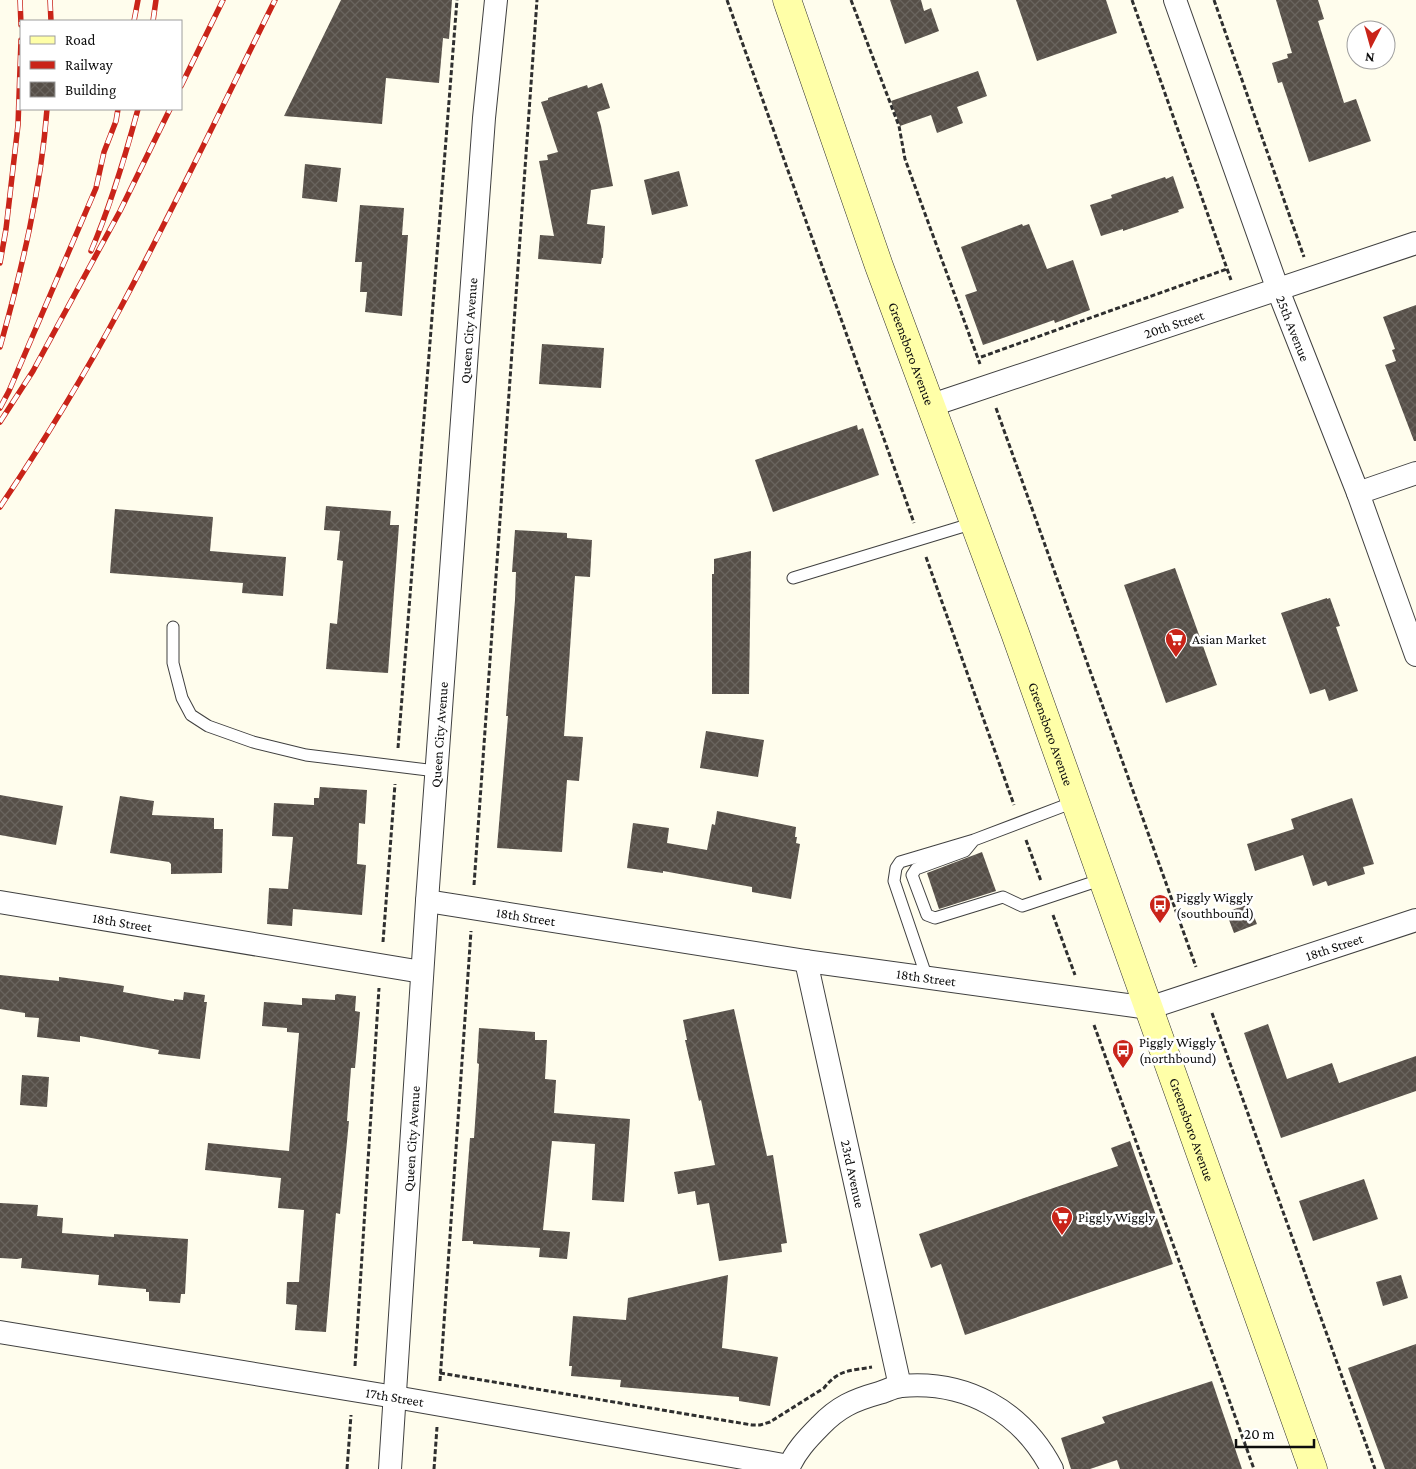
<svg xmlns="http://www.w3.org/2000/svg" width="1416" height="1469" viewBox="0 0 1416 1469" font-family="'Crimson Pro',serif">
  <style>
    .building { fill: url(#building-cross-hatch) }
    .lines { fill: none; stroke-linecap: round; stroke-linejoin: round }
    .service-casing { stroke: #404040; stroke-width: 13 }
    .minor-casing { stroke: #404040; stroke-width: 24 }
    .secondary-casing { stroke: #2f2f2f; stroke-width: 29 }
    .path { stroke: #2f2f2f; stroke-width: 3; stroke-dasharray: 5 2.5; stroke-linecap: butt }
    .service { stroke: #fff; stroke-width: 11 }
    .minor { stroke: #fff; stroke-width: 22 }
    .secondary { stroke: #ffffa8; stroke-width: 28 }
    .rail-casing { stroke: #c92419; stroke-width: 5.5 }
    .rail { stroke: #fff; stroke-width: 4; stroke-dasharray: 11; stroke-linecap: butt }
    .labels { text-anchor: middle; stroke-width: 5; stroke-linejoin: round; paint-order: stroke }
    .street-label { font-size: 14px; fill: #0d0d0d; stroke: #fff }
    .poi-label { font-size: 14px; fill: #0d0d0d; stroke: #fff; text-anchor: start }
  </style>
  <defs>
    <pattern id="building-cross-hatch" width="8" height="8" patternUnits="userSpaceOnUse" patternTransform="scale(1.25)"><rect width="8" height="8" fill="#564f48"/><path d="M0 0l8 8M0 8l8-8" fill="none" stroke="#69645e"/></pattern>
  </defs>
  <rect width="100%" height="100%" fill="#fffded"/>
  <path class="building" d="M341,0H452L449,39L443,38L439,83L386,78L382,124L284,116Z
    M890,0H921L924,11L931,8L939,31L905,44Z
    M1016,0H1106L1117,33L1037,61Z
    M1276,0H1318L1324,19L1318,21L1344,103L1356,99L1371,141L1309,162L1282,82L1278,83L1272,63L1288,58L1287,54L1292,53Z
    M978,71L987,96L957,107L963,123L937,133L931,115L900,126L891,101Z
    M602,83L610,108L597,112L601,126L613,186L591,190L587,224L605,226L603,258H602L601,264L538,259L540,235L554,236L539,161L548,160L547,155L558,152L541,102L548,100V98L587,85L588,88Z
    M305,164L341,168L337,202L302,198Z
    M679,171L688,206L652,215L644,180Z
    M1173,176L1184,208L1178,210L1179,212L1123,231V229L1101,236L1090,205L1112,198L1111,195L1165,177L1166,179Z
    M360,205L404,208L402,235H408L402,316L365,312L367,292H360L362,262H355Z
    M1022,224L1023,226L1029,224L1047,269L1073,260L1090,310L1055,323L1054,320L983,345L965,295L977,291L961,247Z
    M1416,305V441H1414L1385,365L1396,361L1392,350L1395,349L1383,317Z
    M542,344L604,348L601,388L539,384Z
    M857,425L858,430L863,428L879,475L773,512L755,460Z
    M326,506L391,511L390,525H399L388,673L326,669L330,623L337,624L343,561L337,560L340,531L324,530Z
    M115,509L213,517L210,551L286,557L283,596L242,593L243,583L110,573Z
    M515,530L567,533V538L592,540L590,577L575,576L564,736L583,737L579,781L567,780L562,852L497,848L508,716H506L515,600L516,572H512Z
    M751,551L749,694H712V574H714V559Z
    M1175,568L1217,685L1166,703L1124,585Z
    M1327,598V599L1330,598L1340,626L1336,627L1358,691L1329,701L1325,689L1310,694L1281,613Z
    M706,731L764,740L758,777L700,768Z
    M320,787L367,790L365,824L359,823L357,864L366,865L362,915L293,909L292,926L267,924L269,888L288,889L293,837L272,836L274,803L314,805V798H319Z
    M0,795L63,806L56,845L0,835Z
    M120,796L154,801L152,815L214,818V829H223L222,873L171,874V864L169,862L110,853Z
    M1352,798L1374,864L1363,867L1365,874L1328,886L1326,881L1313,886L1303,855L1255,871L1247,844L1294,829L1291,819Z
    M717,811L796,827L795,837H797L796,843L800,844L791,899L752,892V887L663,871V873L627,868L633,823L669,828L667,843L707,850L712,824L715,825Z
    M982,852L996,891L939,909L927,873Z
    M1249,904L1257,924L1234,933L1226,912Z
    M0,975L59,981V977L112,984L124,986L123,992L174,1001V999L183,1000L184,992L205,995L204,1002H207L200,1059L158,1054L159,1050L80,1036V1042L37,1037L39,1018L25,1017V1013L0,1009Z
    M337,994L356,996L355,1011L360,1012L355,1068H351L347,1121H349L340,1214L336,1213L326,1332L295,1330L297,1305L286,1304L287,1282H299L304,1210L278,1208L281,1178L205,1170L208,1143L289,1151L299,1033L287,1032V1028L262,1026L264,1002L302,1005V998L335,1000V995Z
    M734,1009L767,1156L773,1155L787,1243L781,1244L782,1252L719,1261L709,1203L697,1205L695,1191L678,1194L674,1172L715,1165L701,1100L699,1101L685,1040H687L683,1020Z
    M1268,1024L1287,1079L1332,1063L1339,1083L1416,1056V1091L1281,1138L1244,1033Z
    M479,1028L535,1032V1040H547L545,1079L556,1080L554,1113L630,1119L624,1202L592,1200L595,1144L552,1141L543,1230L570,1232L567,1259L539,1257L540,1248L473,1244V1241H462L470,1138H474L479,1064L477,1063Z
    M22,1075L49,1077L47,1107L20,1105Z
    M1130,1141L1173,1264L965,1335L941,1264L931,1268L919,1234L1118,1166L1111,1148Z
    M1364,1179L1378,1219L1313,1241L1299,1201Z
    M0,1203L38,1205L37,1216L63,1218L62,1233L114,1237V1234L188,1239L185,1294H181L180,1303L149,1301V1292H146V1289L98,1285L99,1275L21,1268L22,1258L17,1259L0,1258Z
    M728,1275L722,1348L778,1357L770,1406L739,1401V1397L620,1387L621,1380L571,1376L572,1366H569L573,1316L626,1320L628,1298Z
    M1401,1275L1408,1298L1383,1306L1376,1282Z
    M1416,1344V1469H1385L1348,1368Z
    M1212,1381L1242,1469H1120L1117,1460L1090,1469H1071L1061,1438L1105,1423L1102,1417Z"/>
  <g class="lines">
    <g class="service-casing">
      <path id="service" d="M793,578L974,523
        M173,627V663L182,698L191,715L208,726L253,742L306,755L436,771
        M974,840L965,851L916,869L912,875L927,915L935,918L1003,897L1022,906L1103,879
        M927,978L894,881L896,868L900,862L974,840L1074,802"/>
    </g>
    <g class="minor-casing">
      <g id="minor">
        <path id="s1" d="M1175,0L1278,290L1358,493L1416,655"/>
        <path id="s2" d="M932,405L1416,243"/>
        <path d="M1358,493L1416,473"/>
        <path id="s3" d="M427,901L806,961L1149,1008L1416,920"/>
        <path id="s4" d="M0,902L422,972"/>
        <path id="s5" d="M806,961L900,1386"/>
        <path id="s6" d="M0,1332L395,1397L789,1466"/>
        <path id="s7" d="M390,1469L427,901L484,118L496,0"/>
        <path d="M788,1469C795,1452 807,1439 820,1426C838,1407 854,1400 879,1393C886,1391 893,1387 901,1386C966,1380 1022,1411 1052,1469"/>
      </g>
    </g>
    <g class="secondary-casing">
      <g id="secondary">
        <path id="s8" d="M787,0L879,266L1015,633L1313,1469"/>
      </g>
    </g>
    <path class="path" d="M727,0L914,523
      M851,0L899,126L905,159L980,364
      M1132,0L1231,280
      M1214,0L1304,257
      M981,357L1227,269
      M996,408L1196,967
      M926,557L1014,805
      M398,748L457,0
      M1026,840L1041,881
      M474,885L537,0
      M1053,915L1075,975
      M383,942L395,784
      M1212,1013L1375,1469
      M1094,1025L1254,1469
      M355,1366L379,988
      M440,1373L752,1425H760L770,1422L824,1388C839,1369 850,1371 872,1367
      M440,1381L471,931
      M347,1469L351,1415
      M434,1469L437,1427"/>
    <use href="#service" class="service"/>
    <use href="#minor" class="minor"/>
    <use href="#secondary" class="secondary"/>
    <g class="rail-casing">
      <path id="rail" d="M20,0L21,25
        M50,0L51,21
        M134,21L138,0
        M153,21L156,0
        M181,86L223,0
        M91,251C111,205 125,157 138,109
        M0,263L6,229L18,125L21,40
        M0,347C22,269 41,189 47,109
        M0,408L9,391L96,188L104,152L116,121L118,109
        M0,422L33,371L120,211L170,109
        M0,507C43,443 84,376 121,307C175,206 224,103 275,0"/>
    </g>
    <use href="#rail" class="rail"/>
  </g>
  <defs>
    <g id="supermarket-pin" transform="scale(1.125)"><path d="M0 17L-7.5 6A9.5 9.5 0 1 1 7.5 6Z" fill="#c92419" stroke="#fff"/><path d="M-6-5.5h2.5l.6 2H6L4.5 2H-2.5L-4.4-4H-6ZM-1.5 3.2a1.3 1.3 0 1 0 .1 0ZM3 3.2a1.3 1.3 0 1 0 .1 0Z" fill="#fff"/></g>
    <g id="bus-pin" transform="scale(1.125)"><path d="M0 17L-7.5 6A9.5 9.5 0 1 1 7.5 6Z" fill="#c92419" stroke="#fff"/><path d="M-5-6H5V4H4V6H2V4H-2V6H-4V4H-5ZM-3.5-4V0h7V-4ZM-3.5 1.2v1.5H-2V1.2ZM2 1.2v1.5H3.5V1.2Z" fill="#fff"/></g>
  </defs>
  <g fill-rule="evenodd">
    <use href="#supermarket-pin" x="1176" y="639"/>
    <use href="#bus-pin" x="1160" y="905"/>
    <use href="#bus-pin" x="1123" y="1050"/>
    <use href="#supermarket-pin" x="1062" y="1217"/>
  </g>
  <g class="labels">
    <g class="street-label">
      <text dy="5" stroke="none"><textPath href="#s2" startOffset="255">20th Street</textPath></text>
      <text dy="5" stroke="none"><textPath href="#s1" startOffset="349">25th Avenue</textPath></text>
      <text dy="5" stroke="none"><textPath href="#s7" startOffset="1141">Queen City Avenue</textPath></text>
      <text dy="5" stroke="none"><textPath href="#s8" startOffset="375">Greensboro Avenue</textPath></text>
      <text dy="5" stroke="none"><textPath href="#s7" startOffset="736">Queen City Avenue</textPath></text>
      <text dy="5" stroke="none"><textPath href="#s8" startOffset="780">Greensboro Avenue</textPath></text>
      <text dy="5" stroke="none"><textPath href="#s3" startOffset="100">18th Street</textPath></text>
      <text dy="5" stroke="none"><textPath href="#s4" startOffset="124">18th Street</textPath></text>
      <text dy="5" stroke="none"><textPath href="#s3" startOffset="925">18th Street</textPath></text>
      <text dy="5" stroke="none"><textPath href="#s3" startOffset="505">18th Street</textPath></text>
      <text dy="5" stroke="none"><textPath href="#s8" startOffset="1200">Greensboro Avenue</textPath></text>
      <text dy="5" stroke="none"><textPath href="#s7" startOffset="331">Queen City Avenue</textPath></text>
      <text dy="5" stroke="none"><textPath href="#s5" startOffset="218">23rd Avenue</textPath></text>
      <text dy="5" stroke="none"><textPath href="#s6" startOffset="400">17th Street</textPath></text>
    </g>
    <g class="poi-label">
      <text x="1192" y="644">Asian Market</text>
      <text x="1176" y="902">Piggly Wiggly<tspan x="1176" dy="16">(southbound)</tspan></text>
      <text x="1139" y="1047">Piggly Wiggly<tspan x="1139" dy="16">(northbound)</tspan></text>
      <text x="1078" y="1222">Piggly Wiggly</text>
    </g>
  </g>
  <rect x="20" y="20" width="162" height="90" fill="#ffffff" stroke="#9e9e9e"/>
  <rect x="30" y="36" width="25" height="8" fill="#ffffa8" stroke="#9e9e9e"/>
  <text x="65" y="45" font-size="15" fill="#0d0d0d">Road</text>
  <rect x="30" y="61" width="25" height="8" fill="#c92419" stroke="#9e9e9e"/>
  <text x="65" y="70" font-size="15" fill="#0d0d0d">Railway</text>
  <rect x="30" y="82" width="25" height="15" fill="url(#building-cross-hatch)" stroke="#9e9e9e"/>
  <text x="65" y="95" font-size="15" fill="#0d0d0d">Building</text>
  <g transform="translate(1371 45) rotate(186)"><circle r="24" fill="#ffffff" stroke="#9e9e9e"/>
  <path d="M0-4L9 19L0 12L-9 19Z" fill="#c92419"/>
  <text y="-8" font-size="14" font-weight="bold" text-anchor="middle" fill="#0d0d0d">N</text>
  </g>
  <path d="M1236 1439v8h78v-8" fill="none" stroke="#0d0d0d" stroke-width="2.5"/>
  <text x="1244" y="1439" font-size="15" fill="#0d0d0d" stroke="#ffffff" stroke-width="4" paint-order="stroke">20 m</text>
</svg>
